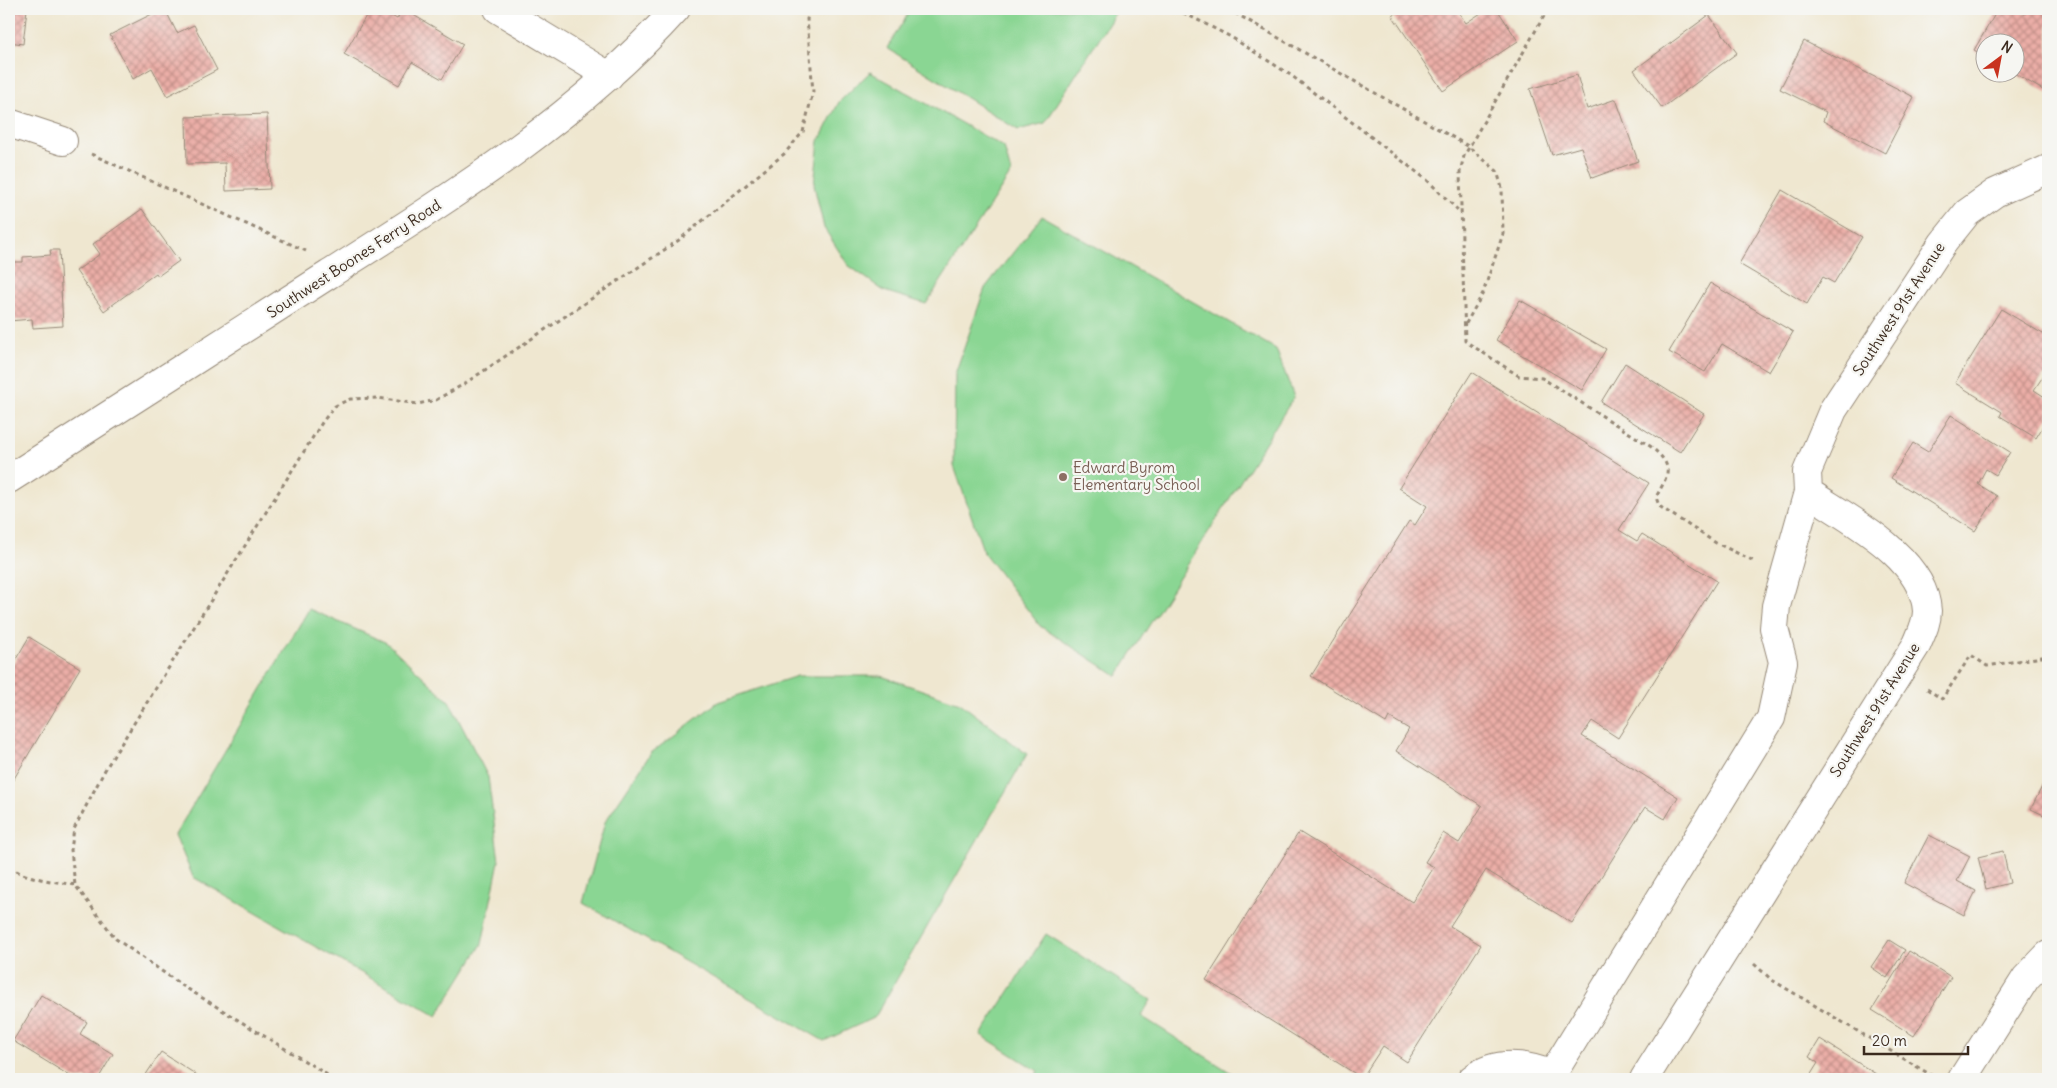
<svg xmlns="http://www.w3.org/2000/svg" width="2057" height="1088" viewBox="0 0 2057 1088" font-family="Delius,sans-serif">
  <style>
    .park { fill: #8ad693; stroke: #628058 }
    .building { fill: url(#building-cross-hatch) }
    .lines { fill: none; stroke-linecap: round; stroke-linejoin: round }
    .minor-casing { stroke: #958877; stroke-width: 30 }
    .major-casing { stroke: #958877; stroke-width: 30 }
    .path { stroke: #958877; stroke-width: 3; stroke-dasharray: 4 4; stroke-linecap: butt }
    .minor { stroke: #fff; stroke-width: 28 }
    .major { stroke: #fff; stroke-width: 28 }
    .education-dot { fill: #8d6e63; stroke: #f6f6f2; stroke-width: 2 }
    .labels { text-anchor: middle; stroke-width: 4.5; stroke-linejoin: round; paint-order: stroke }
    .street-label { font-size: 15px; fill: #3b2a1e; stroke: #f6f6f2 }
    .education-label { font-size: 15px; fill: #785e54; stroke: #f6f6f2; text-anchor: start }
  </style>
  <defs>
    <pattern id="building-cross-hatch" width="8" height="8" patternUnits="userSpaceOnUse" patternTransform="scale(1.25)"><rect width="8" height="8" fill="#ebaea7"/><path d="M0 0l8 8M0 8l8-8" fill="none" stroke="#c08e87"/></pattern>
  </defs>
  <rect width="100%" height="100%" fill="#f6f6f2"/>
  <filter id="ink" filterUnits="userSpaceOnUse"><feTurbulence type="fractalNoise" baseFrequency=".02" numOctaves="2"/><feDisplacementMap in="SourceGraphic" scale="10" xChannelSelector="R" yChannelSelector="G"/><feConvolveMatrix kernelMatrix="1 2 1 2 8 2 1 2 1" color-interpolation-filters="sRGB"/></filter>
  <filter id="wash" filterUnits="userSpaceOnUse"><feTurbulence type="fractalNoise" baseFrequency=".0096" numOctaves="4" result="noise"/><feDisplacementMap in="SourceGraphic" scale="20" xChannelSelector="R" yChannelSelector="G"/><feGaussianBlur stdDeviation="1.12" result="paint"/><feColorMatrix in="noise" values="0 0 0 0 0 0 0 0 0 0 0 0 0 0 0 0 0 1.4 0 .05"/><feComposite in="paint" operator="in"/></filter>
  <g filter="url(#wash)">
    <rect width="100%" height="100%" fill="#efe7d0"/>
    <path class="park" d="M911,9H1118L1045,123L1018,130L887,48Z
      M870,72L1004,147L1011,173L926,304L884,291L848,265L824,228L814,185L819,141L839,102Z
      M1042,216L1276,349L1294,397L1117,676L1040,626L984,553L954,466L955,374L985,288Z
      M309,609L387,643L449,701L488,777L499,861L482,944L437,1016L193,877L175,835Z
      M797,676H881L960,703L1027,754L875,1017L824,1041L583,903L605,822L651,753L718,702Z
      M1046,934L1151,1000L1141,1016L1241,1079H1034L1038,1071L981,1035Z"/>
    <g id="blocks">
      <path class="building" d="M9,9H27L23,44L9,42Z
        M162,9H165L177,33L194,25L217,70L167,96L152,68L133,79L110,35Z
        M370,9H379L397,19L403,9L463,44L442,79L412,62L399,85L344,54Z
        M1401,9H1456L1466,23L1487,9H1497L1518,41L1443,91L1392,15Z
        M1998,9H2016L2025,14L2028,9H2048V93L2014,73V42H1984V56L1974,50Z
        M1709,15L1737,53L1662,108L1634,70Z
        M1804,41L1914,97L1885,153L1823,121L1826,112L1780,89Z
        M1577,75L1587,109L1616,99L1638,161L1592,178L1581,147L1552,155L1530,89Z
        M267,114L270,189L226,191L225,163L187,164L186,117Z
        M1782,190L1862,237L1834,283L1823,277L1807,304L1739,264Z
        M142,209L179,261L158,276L156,273L104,311L76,271L100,254L93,244Z
        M50,250H59L63,326L33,328L32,319L9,321V262H23V257L51,255Z
        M1710,283L1793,332L1769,372L1722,344L1705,372L1669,352Z
        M1520,300L1606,349L1582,390L1496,340Z
        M2001,309L2048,337V378L2044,375L2034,390L2048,399V418L2036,438L2000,416L2002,412L1955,383Z
        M1625,363L1704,414L1680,452L1601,402Z
        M1472,372L1649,483L1619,530L1637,541L1642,534L1717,581L1618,738L1592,721L1582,736L1678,797L1665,819L1645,807L1572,923L1486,870L1450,926L1481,945L1407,1062L1383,1046L1362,1078L1206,980L1299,832L1412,902L1434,867L1425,862L1443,833L1459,843L1482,806L1396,751L1409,729L1389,717L1386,723L1311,676L1409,521L1415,525L1427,506L1399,488Z
        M1951,415L2010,452L1996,475L1986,469L1978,484L1997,496L1975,531L1891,478L1913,443L1928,452Z
        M29,637L80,668L9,787V671Z
        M2048,774V817L2031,809Z
        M1929,835L1970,856L1957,881L1976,891L1964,915L1904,883Z
        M2003,851L2010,883L1986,889L1978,857Z
        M1889,940L1905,950L1887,978L1871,967Z
        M1909,951L1951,977L1914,1036L1872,1010Z
        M41,995L87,1022L80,1034L113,1054L98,1079H75L13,1041Z
        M1820,1039L1876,1074L1873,1079H1808L1818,1063L1809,1057Z
        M161,1052L203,1079H143Z"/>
    </g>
  </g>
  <g filter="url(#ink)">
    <use href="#blocks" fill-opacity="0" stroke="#958877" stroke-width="1"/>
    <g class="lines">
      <g class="minor-casing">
        <path id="minor" d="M498,9L609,76
          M9,123L63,141
          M1472,1079C1496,1060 1526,1064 1552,1075L1771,718L1783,662L1774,628L1776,606L1808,492
          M1644,1079L1917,644C1921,634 1927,623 1927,611C1924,557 1848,519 1808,492L1807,472L1833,410L1943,243L1967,213L1995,193L2048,169
          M1962,1079L2026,978L2048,955"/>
      </g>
      <g class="major-casing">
        <path id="major" d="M9,479C115,411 222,343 328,275C451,197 578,118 676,9"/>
      </g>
      <path class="path" d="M1176,9L1231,37L1292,76L1427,180L1461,213
        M1228,9L1468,146L1497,171L1502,188L1503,234L1483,293L1464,327
        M1548,9L1464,156L1460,172L1465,341L1519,376L1542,378L1650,446C1674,466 1670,472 1656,497L1659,506L1716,543L1756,562
        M91,154L306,251
        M1927,689L1942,699L1971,655L1987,666L2048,656
        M9,867C28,879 52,881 75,885
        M1754,964L1772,980L1931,1075
        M334,1079L183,986L116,939L75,885L71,850L74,829L106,768L323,421L335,406L350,399L377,398L418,404L436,400L464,384L679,240L784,154L803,132L813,92L807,19L810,9
        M1376,1079H1378"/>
      <use href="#minor" class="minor"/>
      <use href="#major" class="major"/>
    </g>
  </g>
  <circle class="education-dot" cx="1063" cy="477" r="5"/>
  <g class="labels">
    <g class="street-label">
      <text transform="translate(354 259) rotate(-33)" y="5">Southwest Boones Ferry Road</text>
      <text transform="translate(1899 309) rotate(-57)" y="5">Southwest 91st Avenue</text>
      <text transform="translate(1875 710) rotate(-58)" y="5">Southwest 91st Avenue</text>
    </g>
    <g class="education-label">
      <text x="1073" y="473">Edward Byrom<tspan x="1073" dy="17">Elementary School</tspan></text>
    </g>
  </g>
  <rect width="2057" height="1088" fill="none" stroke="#f6f6f2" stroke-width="30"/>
  <g transform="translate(2000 58) rotate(32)"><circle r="24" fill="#f6f6f2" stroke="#aba49d"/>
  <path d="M0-4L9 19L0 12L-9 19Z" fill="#c8321e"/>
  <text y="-8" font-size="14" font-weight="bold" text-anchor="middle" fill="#3b2a1e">N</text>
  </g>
  <path d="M1864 1046v8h104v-8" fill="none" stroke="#3b2a1e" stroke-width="2.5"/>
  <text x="1872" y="1046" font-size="15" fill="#3b2a1e" stroke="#f6f6f2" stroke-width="4" paint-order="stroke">20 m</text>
</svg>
